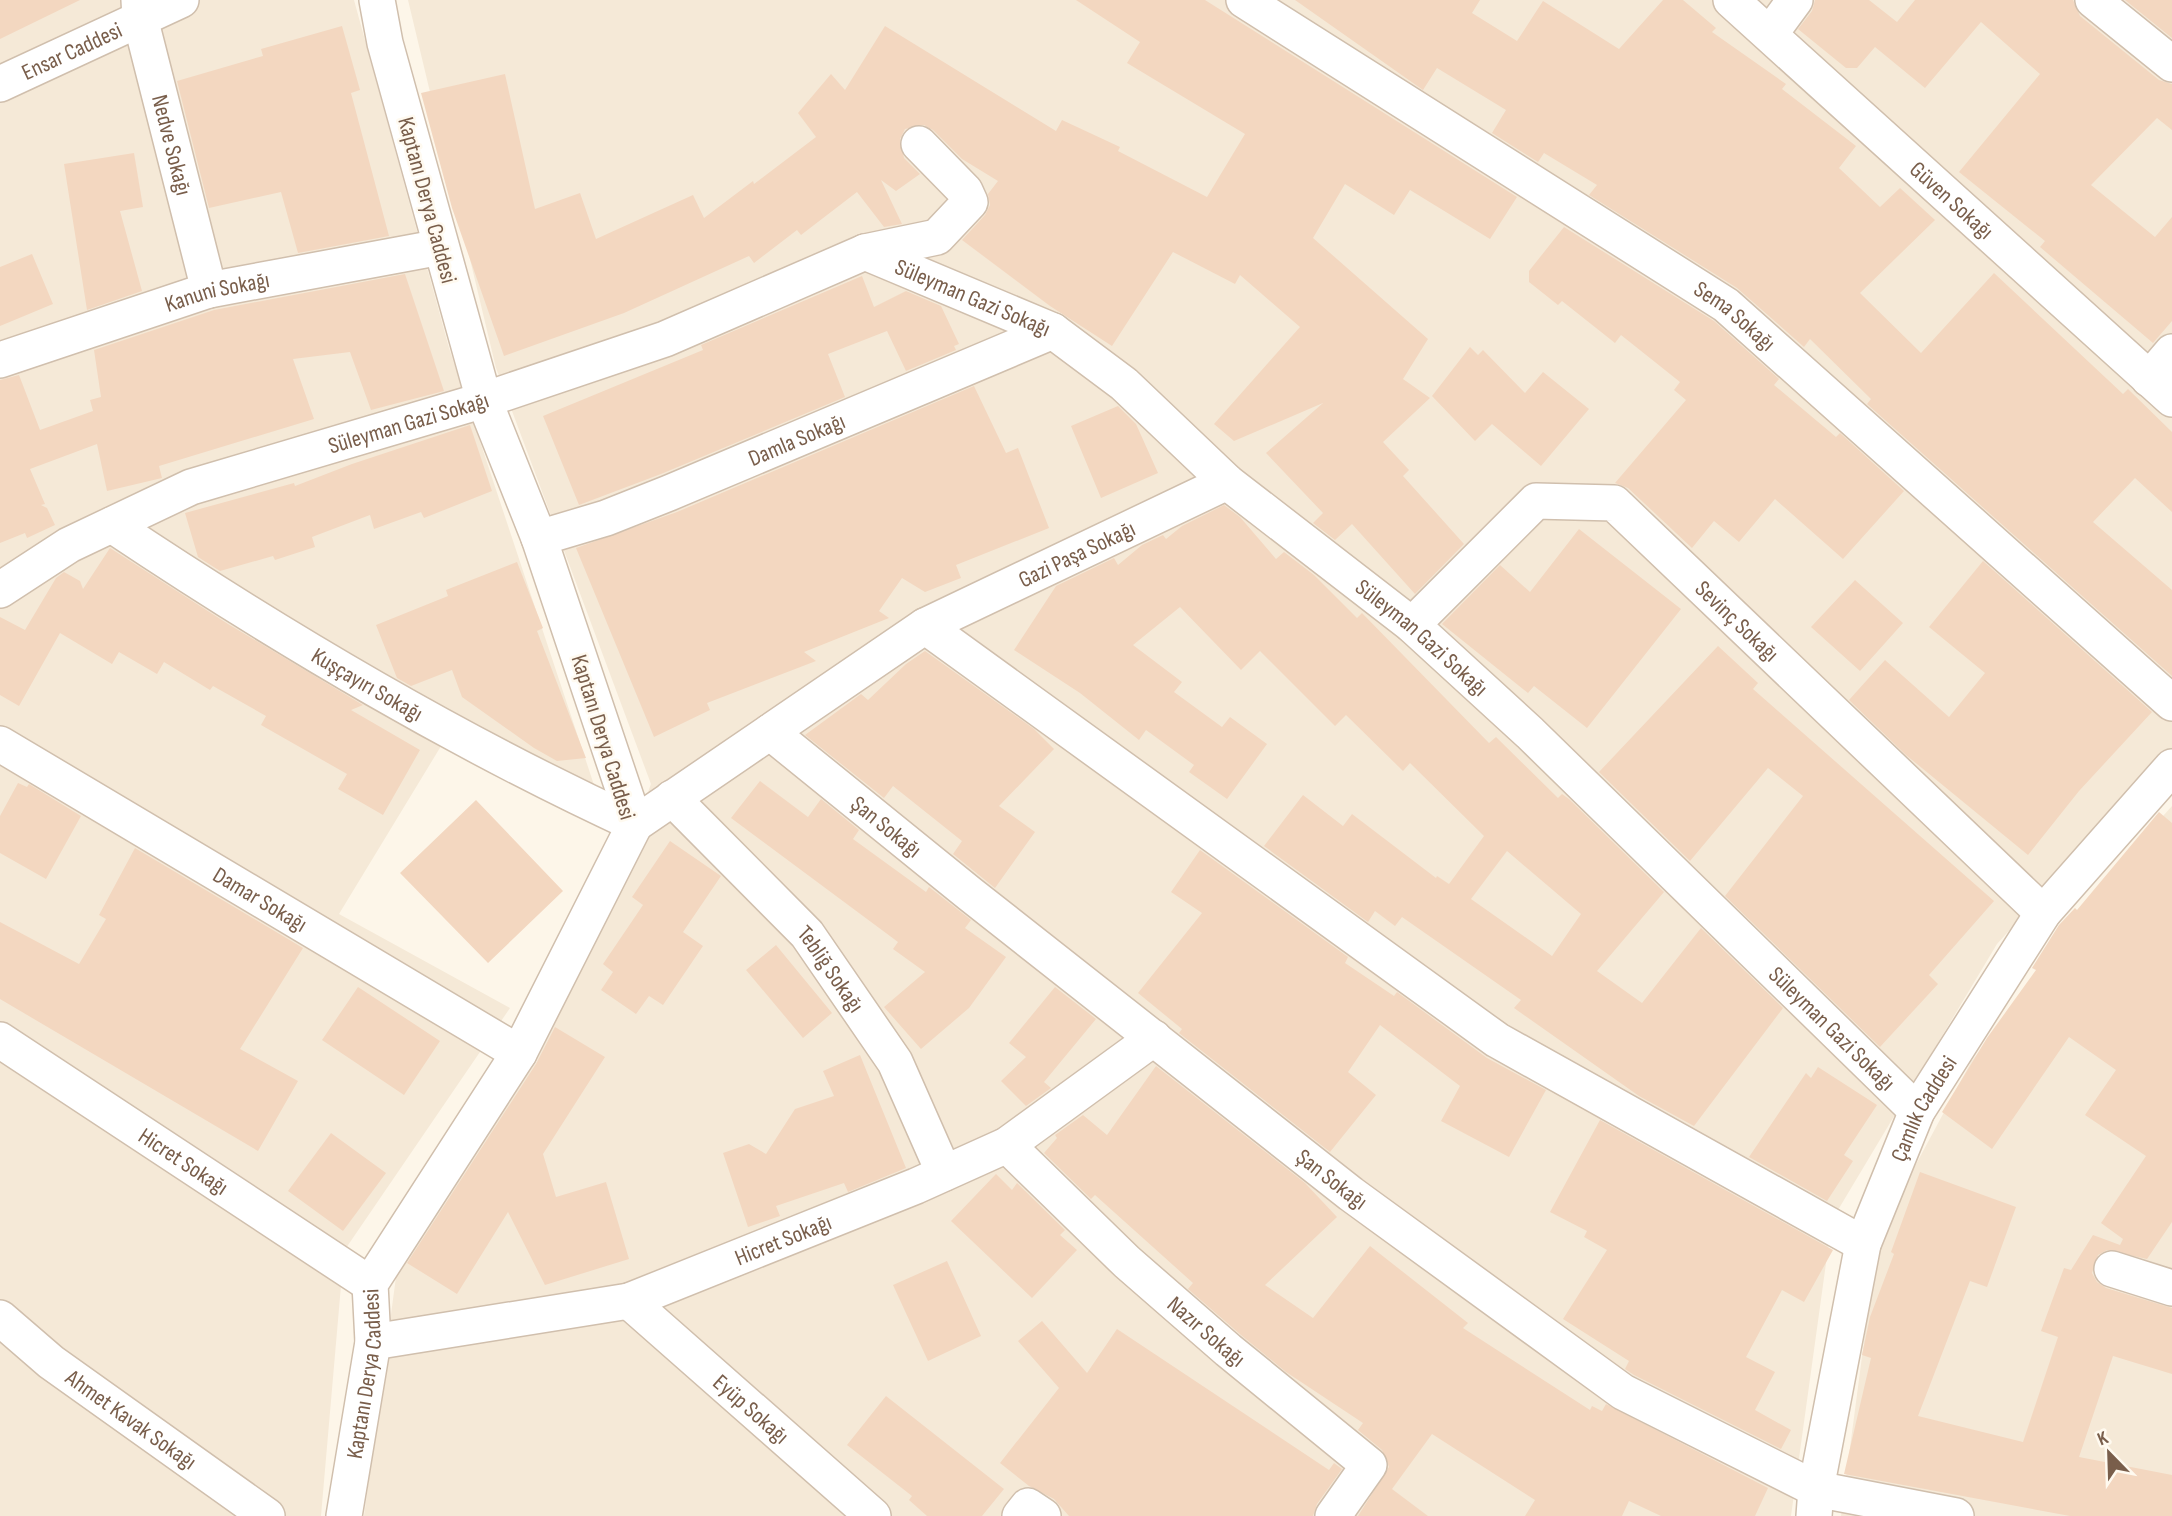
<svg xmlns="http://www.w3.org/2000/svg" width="2172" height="1516" viewBox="0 0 2172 1516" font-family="'Sofia Sans Condensed',sans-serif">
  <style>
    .residential { fill: #f5e9d7 }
    .building { fill: #f3d7c0; fill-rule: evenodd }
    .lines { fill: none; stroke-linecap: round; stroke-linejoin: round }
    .minor-casing { stroke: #d0bfad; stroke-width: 38 }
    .minor { stroke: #fff; stroke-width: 35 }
    .labels { text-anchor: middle; stroke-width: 5; stroke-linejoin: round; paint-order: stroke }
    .street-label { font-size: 23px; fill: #795e4b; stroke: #fffaf0 }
  </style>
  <rect width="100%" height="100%" fill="#fdf6e9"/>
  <path class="residential" d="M0,0H354L449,348L594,785L452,728L339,914L510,1008L344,1251L321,1516H0Z
    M408,0H2172V750L1997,944L1832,1220L1791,1516H364L396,1277L599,925L651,784L496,368Z
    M2172,806V1516H1841L1878,1235L1971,1062L2111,874Z"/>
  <path class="building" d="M0,0H80L0,39Z
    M1076,0H1205L1517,197L1490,239L1410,190L1394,215L1345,184L1313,238L1428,339L1403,379L1430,398L1383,442L1409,470L1403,476L1464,544L1415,594L1352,524L1335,540L1313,523L1323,513L1266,453L1323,403L1234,441L1214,424L1300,327L1240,275L1235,284L1173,252L1112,346L1050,306L962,240L985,215L990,205L988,194L998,181L962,159L933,130L924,125L905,129L900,139L904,158L920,174L896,191L881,180L902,224L884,227L857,192L801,235L797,230L754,263L749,256L624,313L504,356L452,208L421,93L505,74L535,209L580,193L596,239L693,195L704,218L753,181L754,184L816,137L798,113L831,74L845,90L885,26L1056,131L1062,120L1120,147L1118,151L1207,197L1245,134L1127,63L1140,42Z
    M1295,0H1480L1472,13L1517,41L1543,1L1619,49L1663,0H1683L1716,28L1712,32L1786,84L1782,89L1856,146L1839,168L1880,207L1900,188L1935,220L1860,293L1921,353L1994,273L2123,394L2128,389L2172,432V512L2135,478L2093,522L2172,590V676L1867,404L1871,399L1810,339L1804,347L1737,288L1589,195L1597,185L1544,153L1538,162L1492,133L1506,110L1437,68L1423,90Z
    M1815,0H1869L1897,22L1915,0H2073L2080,16L2159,80L2172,84V130L2157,118L2091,185L2155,237L2172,217V321L2153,343L2040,247L2045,241L1959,172L2040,74L1981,22L1925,88L1875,47L1857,68H1846L1798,29L1812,11Z
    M2125,0H2172V38Z
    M342,26L360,90L351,93L389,236L298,253L281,192L209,208L177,81L263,56L261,49Z
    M134,153L143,207L120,211L142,291L87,310L64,164Z
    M1564,227L1714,321L1779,379L1774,385L1836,437L1840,433L1904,491L1843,559L1775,499L1739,542L1714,521L1692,548L1628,488L1615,483L1686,400L1674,390L1680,382L1621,335L1615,343L1562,301L1558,305L1529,282V271Z
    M32,254L53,304L0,326V267Z
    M405,274L444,391L371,410L350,352L293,359L314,419L159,466L162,478L107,491L97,444L30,469L45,504L41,505L47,508L55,525L27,538L25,533L0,543V380L19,375L40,430L93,411L90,400L101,397L94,350L214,310Z
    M862,276L874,307L906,291L941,306L959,344L954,346L956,350L906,371L887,331L828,354L845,397L661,474L579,505L543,416L703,350L701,345Z
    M1470,347L1478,355L1483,350L1525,393L1543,372L1589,409L1541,466L1492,424L1475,441L1432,396Z
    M974,386L1006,453L1018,448L1049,528L956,565L961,578L925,592L902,578L879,611L889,618L804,652L816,661L707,703L710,710L654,737L576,548L677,512Z
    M1118,406L1136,424L1158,473L1101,498L1071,426Z
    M470,425L492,491L424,518L421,512L374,529L370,515L312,537L315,547L275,560L273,556L220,571L198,557L185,513L294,483L295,486L352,464Z
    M1224,505L1240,517L1276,559L1284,552L1314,575L1357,618L1362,613L1489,743L1496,737L1558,798L1562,794L1569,799L1664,892L1597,971L1642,1003L1701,928L1783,1008L1694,1126L1639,1096L1514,1008L1521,1000L1402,917L1395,926L1375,911L1368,922L1264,846L1303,795L1343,826L1352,814L1436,878L1437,876L1449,884L1484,836L1410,763L1403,771L1346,715L1335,726L1260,651L1241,670L1180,607L1133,645L1182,682L1174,692L1222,727L1230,717L1267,744L1227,799L1189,772L1194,765L1146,730L1139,740L1080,693L1014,650L1056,586L1114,558L1118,565L1142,545L1163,535L1166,539L1182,526ZM1507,851L1581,914L1552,956L1471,899Z
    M1579,529L1681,609L1587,728L1534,686L1528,693L1442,624L1500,565L1530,592Z
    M110,548L228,624L363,705L351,710L420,750L383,815L338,789L347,774L261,725L266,716L213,686L210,690L164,662L157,674L119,652L112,664L60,633L19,706L0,695V617L25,630L56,578L64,572L80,581L83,589Z
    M1983,561L2152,712L2079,791L2028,855L1906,755L1849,700L1885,660L1949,717L1985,673L1929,627Z
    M517,562L543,628L537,631L586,758L557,761L534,748L462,697L452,670L411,686L397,678L376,625L448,596L446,590Z
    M1855,580L1903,623L1860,671L1811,627Z
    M1718,646L1758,683L1753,689L1994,901L1929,975L1938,984L1880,1047L1725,896L1803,796L1768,768L1690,861L1599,772Z
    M925,651L1034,729L1054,749L999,806L1035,832L995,888L953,854L962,841L893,786L884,798L805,735L861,694L868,700L906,664Z
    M760,781L808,817L821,799L859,830L853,839L926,892L929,887L971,920L965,928L1006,957L969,1008L921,1049L884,1007L925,972L893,949L898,942L731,818Z
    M18,783L27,787L29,784L81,816L46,879L0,853V816Z
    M476,800L563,891L488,963L400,873Z
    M2159,812L2172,823V1222L2147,1259L2107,1250L2098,1255L2092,1273L2097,1282L2106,1288L2172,1308V1374L2113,1356L2079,1457L2172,1475V1516H2070L1844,1474L1871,1358L1862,1355L1870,1317L1894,1254L1891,1252L1920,1172L2016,1207L1987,1287L1970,1281L1918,1416L2023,1442L2058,1337L2041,1331L2064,1268L2071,1270L2093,1235L2120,1245L2123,1239L2101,1223L2146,1156L2085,1115L2116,1070L2069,1037L1992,1149L1942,1112L1987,1038L2036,970L2032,968L2059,925L2075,908L2077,910Z
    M670,841L721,876L683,932L703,946L663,1005L649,996L636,1014L601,990L613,972L603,964L643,905L632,897Z
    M135,848L303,948L240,1049L298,1081L258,1151L0,999V922L79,964L106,919L99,915Z
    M1200,850L1348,957L1345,963L1394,996L1397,992L1487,1058L1546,1090L1509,1157L1441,1121L1460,1086L1380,1025L1348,1072L1376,1095L1330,1152L1179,1033L1182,1029L1138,993L1202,913L1171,892Z
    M776,945L832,1013L803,1038L746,970Z
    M358,987L440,1041L404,1095L322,1040Z
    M1055,987L1096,1019L1044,1082L1051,1088L1026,1106L1001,1081L1026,1057L1009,1043Z
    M555,1027L605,1057L543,1154L556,1197L606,1182L629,1259L545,1285L508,1212L457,1294L407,1263L536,1064Z
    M860,1055L906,1168L848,1192L844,1183L776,1206L780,1216L748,1227L723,1153L749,1144L766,1154L795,1109L834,1096L823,1071Z
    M1156,1066L1305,1183L1337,1217L1265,1285L1313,1318L1370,1246L1468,1323L1463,1328L1590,1410L1592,1406L1602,1411L1606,1404L1768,1488L1755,1516H1661L1629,1501L1622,1516H1525L1535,1500L1432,1434L1392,1489L1428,1516H1358L1389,1467L1382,1450L1358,1430L1363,1423L1286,1372L1241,1335L1188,1289L1193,1283L1095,1195L1091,1199L1044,1153L1057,1138L1055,1135L1083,1115L1107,1135Z
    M1818,1067L1877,1105L1844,1155L1853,1161L1827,1201L1749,1157L1806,1073L1811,1078Z
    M1600,1120L1833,1250L1804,1302L1782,1290L1746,1357L1775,1372L1755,1410L1791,1430L1781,1449L1634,1375L1625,1369L1629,1361L1563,1319L1607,1250L1584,1237L1587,1231L1550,1212Z
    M331,1133L386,1173L343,1231L288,1191Z
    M996,1174L1012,1190L1017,1183L1065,1230L1060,1235L1077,1250L1032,1298L951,1221Z
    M947,1261L981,1336L928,1361L893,1285Z
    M1042,1321L1087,1373L1117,1329L1329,1470L1334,1463L1342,1469L1317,1504L1313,1516H1069L1054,1499L1029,1486L1000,1463L1059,1388L1018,1341Z
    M886,1396L1004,1489L982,1516H927L909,1500L912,1496L847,1445Z"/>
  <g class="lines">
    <g class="minor-casing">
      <g id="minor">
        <path id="s1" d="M139,0L140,18L209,290"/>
        <path id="s2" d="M1244,0L1726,305L2172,703"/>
        <path id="s3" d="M1731,0L2172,399"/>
        <path d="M2093,0L2172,64"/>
        <path d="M1770,34L1795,0"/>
        <path id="s4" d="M0,84L181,0"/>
        <path id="s5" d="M865,252L1053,331L1124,384L1227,482L1412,625L1530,733L1917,1111"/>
        <path id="s6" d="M0,360L209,290L441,247"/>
        <path d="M2149,379L2172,352"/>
        <path id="s7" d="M112,525C278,636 453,740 635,824L925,626L1497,1040L1863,1244"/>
        <path id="s8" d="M539,538L606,518L669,493L1053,331"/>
        <path id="s9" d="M0,590L69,545L191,487L484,400L665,339L865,252L937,237L970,202L965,191L919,144"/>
        <path id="s10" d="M1412,625L1536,501L1614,503L2043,913"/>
        <path id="s11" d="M925,626L1227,482"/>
        <path id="s12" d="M770,732L970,894L1351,1194L1623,1392L1816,1489L1956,1516"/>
        <path id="s13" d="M0,744L519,1053"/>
        <path id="s14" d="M672,798L807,934L895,1062L944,1173"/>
        <path id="s15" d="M0,1040L370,1284"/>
        <path id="s16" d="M1007,1145L1127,1262L1228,1350L1369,1465L1333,1516"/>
        <path d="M2112,1269L2172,1288"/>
        <path id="s17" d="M629,1301L873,1516"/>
        <path id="s18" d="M0,1318L51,1362L267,1516"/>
        <path id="s19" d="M373,1342L629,1301L916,1186L1007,1145L1154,1038"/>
        <path id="s20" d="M344,1516L373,1342L370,1284L519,1053L635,824L539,538L484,400L385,43L377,0"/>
        <path d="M1020,1516L1028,1506L1043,1516"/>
        <path id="s21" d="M1814,1516L1816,1489L1863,1244L1917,1111L2043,913L2172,767"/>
      </g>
    </g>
    <use href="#minor" class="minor"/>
  </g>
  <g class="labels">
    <g class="street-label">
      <text dy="8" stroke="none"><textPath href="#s4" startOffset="79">Ensar Caddesi</textPath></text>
      <text dy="8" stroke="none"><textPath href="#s1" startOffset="149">Nedve Sokağı</textPath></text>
      <text dy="8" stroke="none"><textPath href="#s3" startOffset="298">Güven Sokağı</textPath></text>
      <text transform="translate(428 200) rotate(75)" y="8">Kaptanı Derya Caddesi</text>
      <text dy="8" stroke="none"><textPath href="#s6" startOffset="228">Kanuni Sokağı</textPath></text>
      <text dy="8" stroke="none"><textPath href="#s5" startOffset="117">Süleyman Gazi Sokağı</textPath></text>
      <text dy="8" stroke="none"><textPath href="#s2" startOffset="584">Sema Sokağı</textPath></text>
      <text dy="8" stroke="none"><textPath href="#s9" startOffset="444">Süleyman Gazi Sokağı</textPath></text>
      <text dy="8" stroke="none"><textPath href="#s8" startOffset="276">Damla Sokağı</textPath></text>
      <text dy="8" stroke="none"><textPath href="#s11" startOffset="168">Gazi Paşa Sokağı</textPath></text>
      <text dy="8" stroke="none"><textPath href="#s10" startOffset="424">Sevinç Sokağı</textPath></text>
      <text dy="8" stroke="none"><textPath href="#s5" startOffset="684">Süleyman Gazi Sokağı</textPath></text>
      <text dy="8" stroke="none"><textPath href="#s7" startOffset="301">Kuşçayırı Sokağı</textPath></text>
      <text transform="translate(604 737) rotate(73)" y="8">Kaptanı Derya Caddesi</text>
      <text dy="8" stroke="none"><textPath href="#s12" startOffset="150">Şan Sokağı</textPath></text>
      <text dy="8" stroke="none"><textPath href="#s13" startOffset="303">Damar Sokağı</textPath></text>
      <text dy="8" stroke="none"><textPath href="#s14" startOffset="234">Tebliğ Sokağı</textPath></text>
      <text dy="8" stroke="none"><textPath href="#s5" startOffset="1251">Süleyman Gazi Sokağı</textPath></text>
      <text dy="8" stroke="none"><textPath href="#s21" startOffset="425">Çamlık Caddesi</textPath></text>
      <text dy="8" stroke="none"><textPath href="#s15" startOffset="220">Hicret Sokağı</textPath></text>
      <text dy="8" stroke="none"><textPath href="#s12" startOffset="718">Şan Sokağı</textPath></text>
      <text dy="8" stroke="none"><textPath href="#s19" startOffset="425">Hicret Sokağı</textPath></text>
      <text dy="8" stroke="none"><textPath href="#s16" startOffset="273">Nazır Sokağı</textPath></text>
      <text dy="8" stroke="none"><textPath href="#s20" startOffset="144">Kaptanı Derya Caddesi</textPath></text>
      <text dy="8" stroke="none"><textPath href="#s17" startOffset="163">Eyüp Sokağı</textPath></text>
      <text dy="8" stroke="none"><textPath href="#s18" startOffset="166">Ahmet Kavak Sokağı</textPath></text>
    </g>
  </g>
  <g transform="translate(2109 1453) rotate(337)" stroke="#fffaf0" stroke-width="5" paint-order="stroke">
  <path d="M0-5L12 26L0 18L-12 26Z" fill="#795e4b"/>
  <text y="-10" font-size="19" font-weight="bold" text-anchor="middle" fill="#795e4b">K</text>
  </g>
</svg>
